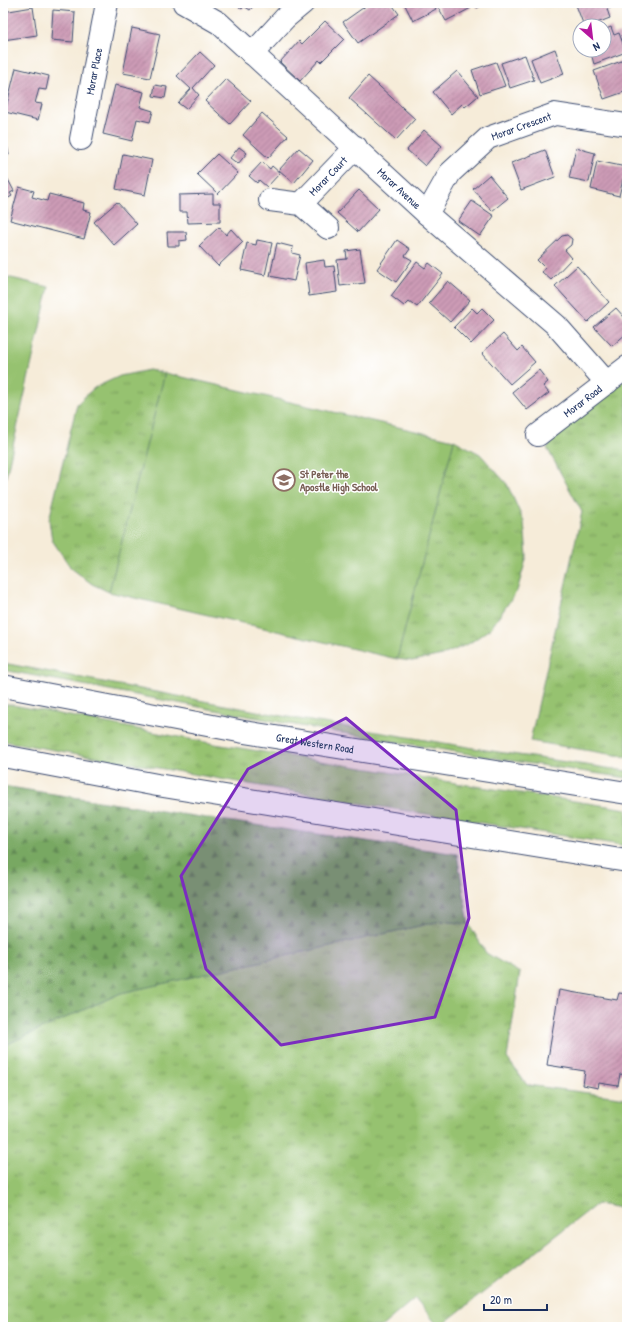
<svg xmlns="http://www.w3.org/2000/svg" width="630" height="1330" viewBox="0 0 630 1330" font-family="'Patrick Hand',sans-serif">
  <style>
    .grass { fill: url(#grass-tufts); stroke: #587867 }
    .forest { fill: url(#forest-firs); stroke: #4a6c60 }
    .garden { fill: #96c270; stroke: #587867 }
    .building { fill: url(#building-hatch) }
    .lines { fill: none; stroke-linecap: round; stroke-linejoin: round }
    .minor-casing { stroke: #3c4b70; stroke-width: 24 }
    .primary-casing { stroke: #3c4b70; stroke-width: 24 }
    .minor { stroke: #fff; stroke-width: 22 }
    .primary { stroke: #fff; stroke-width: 22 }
    .marked { fill: #7b2cbf; fill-opacity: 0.2; stroke: #7b2cbf; stroke-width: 3; stroke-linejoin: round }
    .labels { text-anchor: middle; stroke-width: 3; stroke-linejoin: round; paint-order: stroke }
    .street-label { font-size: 11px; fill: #1b2f5e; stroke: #fff }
    .education-label { font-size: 11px; font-weight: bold; fill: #785e54; stroke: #fff; text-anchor: start }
  </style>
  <defs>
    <pattern id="grass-tufts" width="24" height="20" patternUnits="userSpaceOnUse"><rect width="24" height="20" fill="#96c270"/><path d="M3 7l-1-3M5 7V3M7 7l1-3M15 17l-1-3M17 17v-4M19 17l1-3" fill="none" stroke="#7a9e5f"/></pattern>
    <pattern id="forest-firs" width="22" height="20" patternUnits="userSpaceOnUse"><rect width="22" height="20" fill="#78a862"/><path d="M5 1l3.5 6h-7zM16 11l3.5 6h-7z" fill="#628954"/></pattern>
    <pattern id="building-hatch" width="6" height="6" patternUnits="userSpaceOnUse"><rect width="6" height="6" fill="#cd9bb6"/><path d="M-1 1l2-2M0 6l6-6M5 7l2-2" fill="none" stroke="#a67f97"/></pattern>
  </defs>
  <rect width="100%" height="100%" fill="#fff"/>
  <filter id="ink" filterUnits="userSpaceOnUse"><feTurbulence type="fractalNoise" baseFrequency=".025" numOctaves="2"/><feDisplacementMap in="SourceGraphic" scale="8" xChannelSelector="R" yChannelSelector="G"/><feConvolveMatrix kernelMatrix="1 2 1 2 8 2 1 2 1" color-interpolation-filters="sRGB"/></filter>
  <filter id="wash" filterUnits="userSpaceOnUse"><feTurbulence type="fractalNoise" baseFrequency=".012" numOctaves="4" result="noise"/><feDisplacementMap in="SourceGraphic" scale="16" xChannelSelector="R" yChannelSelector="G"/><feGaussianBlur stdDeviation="0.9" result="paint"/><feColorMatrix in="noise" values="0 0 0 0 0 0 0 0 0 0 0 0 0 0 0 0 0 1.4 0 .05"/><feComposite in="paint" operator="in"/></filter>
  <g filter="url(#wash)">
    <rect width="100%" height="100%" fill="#f6ecd9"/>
    <path class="grass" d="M149,370L165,373L109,592L92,584L71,568L52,540L49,520L77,404L94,388L120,376Z
      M627,378V757L530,741L582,512L547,448L564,427Z
      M454,440L480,454L507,484L524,522L527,556L517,591L491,628L470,643L443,655L412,661L397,659Z
      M3,663L299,719L498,752L627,771V778L499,759L300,726L3,670Z
      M3,703L215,744L468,785L627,809V846L376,806L3,741Z
      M441,921L469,924L486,953L520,973L507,1058L527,1085L627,1098V1209L597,1204L439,1327L415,1298L381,1327H3V1046L121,993Z"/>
    <path class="forest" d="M3,786L213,819L457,854L469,924L441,921L121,993L3,1046Z"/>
    <path class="garden" d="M3,276L49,287L3,490Z
      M165,373L454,440L397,659L109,592Z"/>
    <g id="blocks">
      <path class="building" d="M234,3H256L250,10L244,6L242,9Z
        M370,3H391L399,14L358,43L343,22Z
        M404,3H433L436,9L413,21Z
        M436,3H468L471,8L446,21Z
        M474,3H487L477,8Z
        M580,3H612L613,7L607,9L610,18L589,26H584L576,5Z
        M33,7L37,35L3,40V12Z
        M53,10L75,12L73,42L51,40Z
        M325,21L344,39L321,62L319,60L300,81L280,62L299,41L302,44Z
        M611,27L614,35L619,33L626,52L594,64L590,50H604V30Z
        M132,28L160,34L150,78L123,73Z
        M555,49L564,74L540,83L531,59Z
        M200,52L214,65L193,88L199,95L186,109L178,103L191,89L177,76Z
        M525,55L534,80L510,88L501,63Z
        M627,59V91L604,99L594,71Z
        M496,62L505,86L480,94L472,70Z
        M16,68L49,76L46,90L39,89L35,103L42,104L38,120L5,112Z
        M457,71L478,96L465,107L462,104L451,114L433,92Z
        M368,76L415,119L396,140L349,98Z
        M226,79L251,101L230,124L205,101Z
        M115,85L144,92L140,107L153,111L150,122L137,119L132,141L103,134Z
        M155,85L167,87L165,98L153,96Z
        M262,113L288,136L268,158L243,135Z
        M3,125L9,155L3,156Z
        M424,130L442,146L425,166L407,150Z
        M239,147L247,153L238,164L230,158Z
        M299,148L313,160L294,183L279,170Z
        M576,148L595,153L589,182L569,178Z
        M545,150L555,177L521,190L511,163Z
        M123,154L152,160L145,195L116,189Z
        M217,154L238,173L218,194L197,174Z
        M597,161L626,167L619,196L591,189Z
        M262,162L270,169L272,166L280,173L267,187L259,180L257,183L249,176Z
        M3,170L14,191L10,193L12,196L3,201Z
        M489,175L508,198L492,211L473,189Z
        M19,187L34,191L32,197L47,201L49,194L84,203L83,210L91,212L84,239L10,220Z
        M359,190L379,209L358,232L337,213Z
        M213,194V203H220V222L188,223L187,212H179V195Z
        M472,201L494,216L480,236L458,221Z
        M117,202L137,224L114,245L94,222Z
        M219,227L226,235L231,229L243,242L218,266L199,246Z
        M167,232H186L187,240L179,241V246H168Z
        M567,235L572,239L571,245L565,250L572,258L551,280L542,272L545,268L537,260L562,236Z
        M257,240L272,243L265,275L241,270L247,243L256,245Z
        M397,240L410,249L405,256L412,260L396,282L377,269Z
        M277,243L293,247L292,253L300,255L294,281L270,276Z
        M360,249L365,283L340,286L337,260L347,259L346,251Z
        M324,260L325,267L334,266L337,292L309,296L305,263Z
        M417,262L425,268L429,263L443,274L417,307L409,301L404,306L391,296Z
        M577,266L609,302L588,322L555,286Z
        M448,281L470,300L450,322L429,303Z
        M472,308L477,313L482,308L494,320L471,344L454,327Z
        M616,308L624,317L627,315V333L612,346L594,327Z
        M503,334L518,351L522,347L535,362L510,384L482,353Z
        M539,370L548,382L543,386L549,393L527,410L512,392Z
        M559,990L617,1000L619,993L627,994V1075L620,1074L618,1086L599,1083L598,1088L583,1085L585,1071L547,1065Z"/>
    </g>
  </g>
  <g filter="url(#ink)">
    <use href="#blocks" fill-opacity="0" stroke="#3c4b70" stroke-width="1"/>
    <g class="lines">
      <g class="minor-casing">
        <g id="minor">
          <path id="s1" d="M184,3L219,23L427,214L556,325L607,383"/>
          <path d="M252,54L285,18L303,3"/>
          <path id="s2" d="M81,139L107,3"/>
          <path d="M270,200L301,204L328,228"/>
          <path id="s3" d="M301,204L356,147"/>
          <path id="s4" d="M427,214L450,173L488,138L555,114L627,125"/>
          <path id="s5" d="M538,435L627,367"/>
        </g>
      </g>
      <g class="primary-casing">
        <g id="primary">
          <path id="s6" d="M3,686L244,732L627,793"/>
          <path d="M3,756L157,785L627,861"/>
        </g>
      </g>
      <use href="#minor" class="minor"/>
      <use href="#primary" class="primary"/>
    </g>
  </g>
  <path class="marked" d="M346,718L456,810L469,918L435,1017L281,1045L206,969L181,876L248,769Z"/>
  <defs>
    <g id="school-ring" transform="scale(1.15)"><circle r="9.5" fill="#fff" stroke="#8d6e63" stroke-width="1.5"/><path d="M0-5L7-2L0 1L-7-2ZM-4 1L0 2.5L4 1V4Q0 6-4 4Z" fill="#8d6e63"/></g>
  </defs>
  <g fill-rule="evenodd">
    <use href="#school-ring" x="284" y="480"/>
  </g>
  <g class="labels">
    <g class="street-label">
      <text dy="4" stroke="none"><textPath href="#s2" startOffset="69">Morar Place</textPath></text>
      <text dy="4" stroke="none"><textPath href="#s4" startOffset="134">Morar Crescent</textPath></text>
      <text dy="4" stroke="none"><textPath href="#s3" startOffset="39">Morar Court</textPath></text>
      <text dy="4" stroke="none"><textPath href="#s1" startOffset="285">Morar Avenue</textPath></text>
      <text dy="4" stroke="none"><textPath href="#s5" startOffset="56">Morar Road</textPath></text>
      <text dy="4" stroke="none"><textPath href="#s6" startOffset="317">Great Western Road</textPath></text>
    </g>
    <g class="education-label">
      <text x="300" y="478">St Peter the<tspan x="300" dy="13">Apostle High School</tspan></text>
    </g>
  </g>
  <rect width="630" height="1330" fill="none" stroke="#fff" stroke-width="16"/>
  <g transform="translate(592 38) rotate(152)"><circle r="19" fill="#ffffff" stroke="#a4acbf"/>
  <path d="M0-3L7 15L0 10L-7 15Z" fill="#b5179e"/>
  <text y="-6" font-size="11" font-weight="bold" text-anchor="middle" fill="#1b2f5e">N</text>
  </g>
  <path d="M484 1304v6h63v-6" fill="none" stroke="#1b2f5e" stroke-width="2"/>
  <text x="490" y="1304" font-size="12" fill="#1b2f5e" stroke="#ffffff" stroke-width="3" paint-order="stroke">20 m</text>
</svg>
